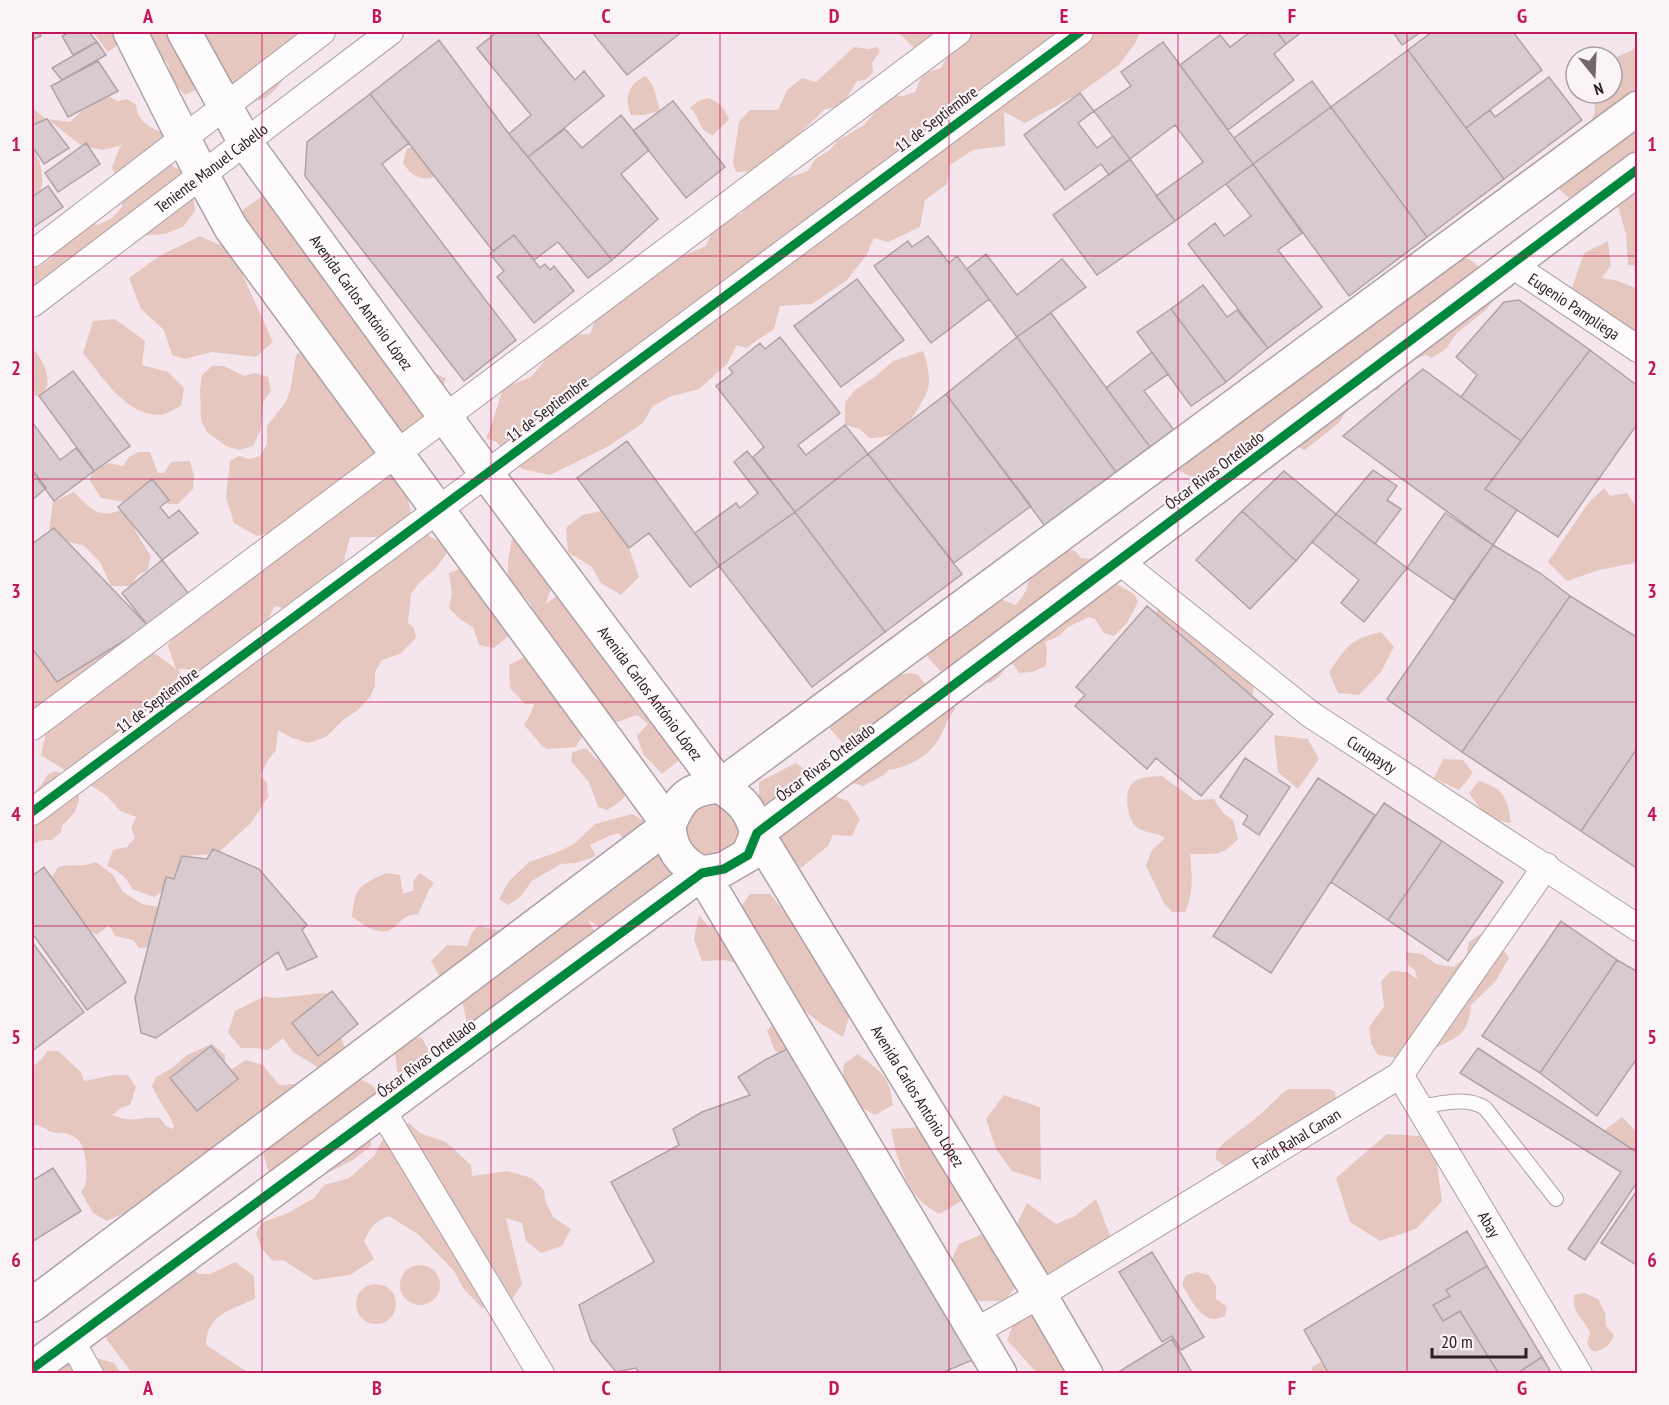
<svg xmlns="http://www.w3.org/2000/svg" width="1669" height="1405" viewBox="0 0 1669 1405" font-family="'PT Sans Narrow',sans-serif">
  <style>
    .green { fill: #e6c7bf; fill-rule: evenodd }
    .building { fill: #d8cace; stroke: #b0a3a6; stroke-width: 1.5 }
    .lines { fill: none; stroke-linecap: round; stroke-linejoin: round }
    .lane-casing { stroke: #aca0a6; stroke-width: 16 }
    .street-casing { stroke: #aca0a6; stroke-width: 28 }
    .secondary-casing { stroke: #aca0a6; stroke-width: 36 }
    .lane { stroke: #fefbfc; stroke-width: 14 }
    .street { stroke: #fefbfc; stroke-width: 26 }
    .secondary { stroke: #fefbfc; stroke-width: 33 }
    .cycleway-casing { stroke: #fbf4f7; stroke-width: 13 }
    .cycleway { stroke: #00873e; stroke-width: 9 }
    .grid { fill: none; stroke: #c2185b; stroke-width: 1.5; stroke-opacity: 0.55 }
    .labels { text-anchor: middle; stroke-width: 4.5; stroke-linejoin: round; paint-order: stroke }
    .street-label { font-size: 16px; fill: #2b2025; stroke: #fbf4f7 }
    .neatline { fill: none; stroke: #c2185b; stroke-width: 2 }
    .grid-label { font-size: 20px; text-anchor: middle; font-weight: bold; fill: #c2185b }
  </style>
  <rect width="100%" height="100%" fill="#f5e6ed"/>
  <path class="green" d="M93,32H306L301,37L282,44L292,61C270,114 246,106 200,88L185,95L174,83L167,62L135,33L108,52Z
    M898,32H956L920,54Z
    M974,32H1140L1136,42L1119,65L1080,93L1025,123L1004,112L1005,146L973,150L950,165L947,184L925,200L920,227L888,242L874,238L866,256L846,281L812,304L780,306L774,329L746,348L737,345L727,364L699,389L669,397L652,407L643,423L607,447L550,475L522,469L496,442L486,438C494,421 497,404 504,387L531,377L566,335L590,334L596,318L611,293L636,291L684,255L706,246L714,227L741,214L758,196L785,179L808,171L815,159L830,150L837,141L864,125L890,95L903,96L915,92L923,73L941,68L958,37Z
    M1637,45V149L1612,171L1569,198L1560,190L1559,182L1578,153L1595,112L1594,93H1612V59L1631,51Z
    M854,47L868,49L877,47L880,51L872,63L873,73L865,80L857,81C848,95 844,109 825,109L805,128L784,154L767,158L756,171L736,172L733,163L739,122L750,110H778L787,90L802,78L816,82Z
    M646,76L653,86L660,111L644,115H631C623,98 629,83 646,76Z
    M108,96L118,101L127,99L136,105C138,124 152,128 168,135L165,159L175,168L191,172L195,211L183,227L165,234L136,236L32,315V261L37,268L53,257L58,239L78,213L98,225L112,218L122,207L119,182L112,168L119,149L122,145L103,150L82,146L47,119L32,125V111L35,110L46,119L70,122L83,110Z
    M709,98C720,103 725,108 729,120L713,135C697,131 701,117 690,108L698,101Z
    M32,147C42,162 49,190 32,202Z
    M417,147L438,175C423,183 412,177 403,163L407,148Z
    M1637,184V266L1628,265L1626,234L1616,200Z
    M263,196L294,210L319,244L317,268L335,266L359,298L343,308L386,336L407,363L446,378L437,405L422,432L388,446L323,491L310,517L277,531L257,536L234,523L226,497L230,461L239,456L249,459L260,456L267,444V426L285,403L290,391L296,355L306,348L231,228L245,208Z
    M200,236L222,246L235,258L273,342L256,357L212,352L185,359L172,355L164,330L141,309L129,278L161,255Z
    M1608,241L1611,265L1602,278L1615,280L1636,288L1637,287V338L1570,294L1584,253Z
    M1454,256L1469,259L1500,282L1496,296L1487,309L1456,334L1446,349L1431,358L1426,355L1409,362L1380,381L1379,389L1355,398L1339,423L1305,450L1289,443L1277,424L1242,446L1264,464L1200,480L1179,471L1173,461L1273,356L1287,351Z
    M115,319L145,341L142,365L168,372L184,388L181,406C174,409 165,416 159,415C125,415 102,376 83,353L93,321Z
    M33,349C41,357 52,377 46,388C44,391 42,394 39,396L32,395V350Z
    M923,351C927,362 931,378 928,388C927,394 923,400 920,405C908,428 895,438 869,438L860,429L845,425V402L855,390L876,376L893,361Z
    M212,366H224L244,376L255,373L268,377L271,391L263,402L261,429L253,446L239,450L226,446L207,432L201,420L200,390L202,375Z
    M139,452H150L158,473H164L171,462L190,461L194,476L193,489L178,504H168L159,495L130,503L101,498L90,481L93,466L109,463L123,466L129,457Z
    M391,476C406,485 408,498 411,514L400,535L408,530L426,534L444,544L447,553L436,568L419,583L411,594L408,623L414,628L416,638L400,654L382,660L375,672V686L370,697L358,710L343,720L326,737L309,743L292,738L278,730L276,750L268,760L260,776L267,783L268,797L251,823L217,854L183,856L188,862C179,867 177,878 170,885C165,890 159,894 154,897L132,889C129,880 117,869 107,866L113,850L127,847L135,838L131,828L136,817L120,811L107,796L87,783L99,765L223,670L178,669L188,687L172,698L155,706L144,720L82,767L66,771L41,755L45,737L32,711V595C61,606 84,605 94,638L131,636L176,669L168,646L186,612L220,571L265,561L296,528L331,517L358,480ZM350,537H398L323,594L343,564ZM306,593L320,596L262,641C266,629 268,617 275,606L290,610Z
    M1604,488L1610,496L1627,493L1637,508V560L1635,563L1599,570L1567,581L1548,562L1589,502Z
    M74,492C91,509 97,519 122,510C133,524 140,541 151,556L147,571L138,575L131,586H111L100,562L83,545L67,542L49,529L53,502Z
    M601,511L629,548L639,577L621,595L601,583L592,567L568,552L566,528L582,515Z
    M513,532L557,569L546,604L570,585L693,749L662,774L643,754L637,736L648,724L637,715L615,723L541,625L530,603L508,580V562Z
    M1066,547L1076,552L1081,558L1095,559L1115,583L1134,594L1138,602L1127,623L1114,636L1104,633L1095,619L1089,617L1068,627L1059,636L1045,642L1047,649L1046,666L1032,672L1019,673L1014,665L1009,663L999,677L991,683L945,676L929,659L916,620L938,606L1000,599L1016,605L1026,591L1029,579L1037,567Z
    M465,567L511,634L494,648L479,645L473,627L461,620L449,608L452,594L449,573Z
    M1163,603L1254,677L1253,694L1226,693L1153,616Z
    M1381,632L1394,647L1381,672L1359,695L1338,693L1329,672C1347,647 1349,639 1381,632Z
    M533,653L586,729L576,747L547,749L543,747L524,725L531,713L534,704H525L510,688L509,665Z
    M851,673L891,676L912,673L918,675L930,690L950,697L955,709C945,721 943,736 934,746C923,759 905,768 888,770L884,775L863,786L844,780L840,754L843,743L821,719L813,704C820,686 833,680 851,673Z
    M1274,735L1308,739L1319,759L1298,789L1278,772Z
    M586,748L596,759L628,767L637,778C627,794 624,801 607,810L598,807L589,782L571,761L572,752Z
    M1443,759L1463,760L1473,773L1459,790L1434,778Z
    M796,763L831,789L837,797L848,801L860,819L852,836L833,835L828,846L801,868L792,862L759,801V782Z
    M56,771L75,783L78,781L79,800L75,812L62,826L61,832L52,840H44L32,844V795L42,784L48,774Z
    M1162,776C1173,785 1184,790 1194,800L1214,799L1223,813L1233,820L1238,839C1220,859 1214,853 1190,854C1192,874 1194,893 1185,912H1172L1164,903L1146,866L1152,850L1165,838C1156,831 1143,834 1135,826C1127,817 1123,789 1134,782C1142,776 1152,777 1162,776Z
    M1479,781C1504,788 1508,799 1511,823C1487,819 1483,813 1469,793Z
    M717,794L743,816L741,847L705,863L680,841L685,811Z
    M632,814L643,820V832L626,842L619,833L609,836L590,845L596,856L576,863L561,864L532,881L520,897L508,905L499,899L509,881L529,862L555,853L574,844L595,824Z
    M662,851L677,869L671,882L611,932L588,920L600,941L468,1029L460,991Z
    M96,862L113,875L123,892L142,904L158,907L152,947L139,948L133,940L115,936L109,925L97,935L84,928L51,879L58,867C73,863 81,868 96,862Z
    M386,873L400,875L403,894L414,890L413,881L420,873L434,883L429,890L418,914C400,917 405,919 393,928C380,938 363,924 352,917C355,886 359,886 386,873Z
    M750,894H770L810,942L852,1007L843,1037L820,1023L781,992L741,907Z
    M699,915L709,927L722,923L741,965L725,960L702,961L694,939Z
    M478,926L521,935L458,982L440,977L431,961L447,945L467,946L471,934Z
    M1480,934C1492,939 1503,946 1509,958L1495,982L1471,1005C1469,1037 1455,1038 1429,1051L1412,1044L1402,1047L1397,1058L1378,1055L1371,1044L1369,1027L1384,1007L1381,981L1391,971L1407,972L1417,979L1415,970L1408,965L1406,952L1422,954L1436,964L1454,967L1466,956L1469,942Z
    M326,993C332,1002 336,1011 338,1021C341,1032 341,1041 346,1051L319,1068L293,1052L283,1038L268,1050L256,1048H241L228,1033L235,1011L265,996L275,998Z
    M786,1013C812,1017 817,1026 820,1052L791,1057L775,1051L767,1030Z
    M421,1037L429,1050L424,1057L421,1068L406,1083L397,1071L395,1052L403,1048L409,1040Z
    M212,1044L225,1055V1073L246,1060L263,1065L279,1085L294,1084L301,1086L358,1078C370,1083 378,1088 384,1100L370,1125L371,1146L353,1160L320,1177L311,1186L303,1187L269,1173L261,1146L186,1186L180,1172L167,1186L149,1195L144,1204L107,1221L93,1213L81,1192C87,1184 87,1179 86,1169C86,1151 83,1136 63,1133C59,1133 53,1133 49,1131C43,1127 39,1125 32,1124V1067L42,1059L47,1051H58L81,1072L84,1081L114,1075H128L136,1087L130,1105L121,1108L112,1115C135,1124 139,1116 160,1118L166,1126L173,1129L174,1126C169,1112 158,1101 152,1086L156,1077L172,1068L187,1055Z
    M858,1054C881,1072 889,1075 893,1105L875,1115L850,1101L842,1088L844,1064Z
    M1288,1089H1330L1335,1092L1337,1104L1237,1164L1223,1165L1216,1159V1152C1228,1136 1241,1131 1256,1118C1267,1109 1276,1098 1288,1089Z
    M1004,1095L1040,1107L1041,1180L1012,1171L996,1149L986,1119Z
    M1622,1117L1637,1132V1149L1618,1157L1596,1137Z
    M409,1123L420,1133L446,1142L457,1152L471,1165L472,1176L507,1171L532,1178L544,1190L545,1200L553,1217L571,1229L562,1246L541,1253L526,1241L522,1223L506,1218L522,1284L513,1298L482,1308L463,1288L454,1271L419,1235L389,1216C375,1221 370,1228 364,1241L374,1259L350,1275L314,1280L283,1260L273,1261L262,1249L256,1234L261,1223L288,1213L314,1198L324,1185L349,1178L374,1156L387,1131Z
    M921,1127L967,1198L939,1214C933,1210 925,1206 920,1200C902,1180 896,1154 891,1129Z
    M1387,1134L1420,1136L1436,1158L1442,1201L1416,1229L1380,1241L1350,1222L1336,1178Z
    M1096,1199L1113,1243L1042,1282L1020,1253L1018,1221L1027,1203L1056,1224L1075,1216Z
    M982,1234L1004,1253L1021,1279L1005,1301H968L949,1265L959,1244Z
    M175,1253L199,1274H210L235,1262L254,1276L255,1299C231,1310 207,1314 206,1345L249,1373H132L107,1340L100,1315L151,1269L156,1255Z
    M400 1285a20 20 0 1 1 40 0a20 20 0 1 1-40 0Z
    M1197,1272L1209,1275L1216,1286V1299L1227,1307L1225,1316C1221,1317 1218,1319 1215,1319C1200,1320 1188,1295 1182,1284L1186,1275Z
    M356 1304a20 20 0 1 1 40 0a20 20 0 1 1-40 0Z
    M1585,1293L1598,1299L1605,1313L1606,1326L1614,1335C1610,1346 1605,1348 1595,1352L1590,1349L1587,1343L1590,1333C1583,1316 1572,1316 1574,1295Z
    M1060,1309L1086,1341L1102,1373H1037L1007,1340L1013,1325L1026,1316Z
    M48,1355L90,1356L114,1363L121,1373H55Z
    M1328,1359L1338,1374H1310L1313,1366Z"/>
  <path class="building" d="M32,32H38L41,36L32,40Z
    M70,32H89L97,42L73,55L62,36Z
    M497,32H536L575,80L584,71L604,96L528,157L509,134L531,115L477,48Z
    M592,32H676L679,34L627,75Z
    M1250,32H1260L1262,34L1265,32H1277L1286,44L1274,54L1294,80L1228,130L1180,65L1220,35L1230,47Z
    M1277,32H1302L1286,44Z
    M1393,32H1421L1402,45Z
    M1432,32H1513L1542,70L1466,128L1408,50Z
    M439,40L509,134L612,260L588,278L558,242L534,260L514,235L493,251L370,94Z
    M97,42L106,55L62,80L52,68Z
    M1163,42L1253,164L1175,221L1156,196L1203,162L1175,125L1130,159L1094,111L1131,86L1121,72Z
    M1408,50L1504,179L1427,237L1331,107Z
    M98,61L118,91L68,117L51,86Z
    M1549,77L1582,120L1504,179L1466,128L1490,110L1495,117Z
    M1312,81L1331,107L1253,164L1234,138Z
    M1080,93L1094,111L1078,123L1097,148L1113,136L1130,159L1109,175L1101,164L1065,190L1024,135Z
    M370,94L409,143L382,164L516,340L464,381L305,176L307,142Z
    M673,101L725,167L686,198L633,131Z
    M1331,107L1427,237L1349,296L1253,164Z
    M621,115L649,150L621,174L658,219L612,260L528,157L565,129L582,148Z
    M47,119L69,148L44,164L32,146V125Z
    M86,143L100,164L58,192L45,173Z
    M1130,159L1175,221L1097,275L1053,215Z
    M1253,164L1302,233L1278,250L1322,307L1268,348L1188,244L1215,223L1224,236L1251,216L1226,184Z
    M48,186L63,207L32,228V197Z
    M514,235L540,268L545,264L550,270L554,266L574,291L534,323L497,277L504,271L490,254Z
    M928,236L949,263L957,256L989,299L931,343L874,266L908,241L912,247Z
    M986,254L1017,295L1062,259L1086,287L1017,337L967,269Z
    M857,279L904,340L841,387L794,326Z
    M1203,285L1227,317L1237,310L1268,348L1226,382L1171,309Z
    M1519,300L1590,350L1521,441L1461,397L1477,375L1456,357L1504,302Z
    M1171,309L1226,382L1191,406L1137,332Z
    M1051,313L1150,447L1116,472L1017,337Z
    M780,337L840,413L798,445L806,455L845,425L868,454L795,512L753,457L764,447L716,386L733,373L729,368L760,343L765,349Z
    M1017,337L1116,472L1045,526L946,394Z
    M1590,350L1638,386V423L1558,537L1485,489Z
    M1152,352L1168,374L1144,391L1174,430L1150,447L1106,388Z
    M1423,369L1521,441L1485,489L1517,510L1493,545L1343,436Z
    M73,371L130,446L94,471L39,396Z
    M946,394L1031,506L954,563L868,454Z
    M32,422L60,460L76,448L94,471L54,501L32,471Z
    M627,441L719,566L690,587L649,533L629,548L577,478Z
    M747,451L795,512L719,566L695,533L736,503L740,508L758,493L734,462Z
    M868,454L962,574L885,632L795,512Z
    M32,469L46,488L32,500Z
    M1373,470L1397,486L1387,500L1401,509L1375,544L1336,514Z
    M1284,471L1336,514L1296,561L1242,511Z
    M152,479L169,500L160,507L169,518L179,510L198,533L162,560L118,507Z
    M1242,511L1296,561L1250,609L1196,560Z
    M795,512L885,632L812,687L719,566Z
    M1445,513L1493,545L1454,600L1407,568Z
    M1336,514L1407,568L1364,622L1341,603L1359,580L1312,542Z
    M54,528L148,626L57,682L32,648V544Z
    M1493,545L1540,573L1570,596L1462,752L1387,699Z
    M162,560L189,594L148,626L122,593Z
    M1570,596L1638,638V747L1581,831L1462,752Z
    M1147,606L1273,714L1201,796L1156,758L1147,769L1075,706L1085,695L1076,687Z
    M1638,747V863L1635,867L1581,831Z
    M1245,758L1290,787L1259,835L1243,824L1248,816L1220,797Z
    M1318,778L1375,815L1271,973L1213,936Z
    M1384,803L1442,841L1388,920L1331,882Z
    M1442,841L1503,882L1448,961L1388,920Z
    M213,849L259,869L307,925L302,930L317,957L287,970L278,952L156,1038L141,1033L135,998L166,877L174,879L182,856L207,859Z
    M44,867L126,982L87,1010L32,933V876Z
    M1561,921L1617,960L1540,1073L1482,1036Z
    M32,942L84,1012L32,1051Z
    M1617,960L1638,972V1057L1597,1116L1540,1073Z
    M332,991L358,1024L318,1056L292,1023Z
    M795,1045L975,1359L939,1374H640L636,1368L616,1372L591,1341L579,1305L654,1262L611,1182L679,1145L673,1129L702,1112L750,1095L738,1077L765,1060Z
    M211,1046L238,1079L197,1111L170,1078Z
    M1478,1048L1638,1153V1181L1585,1260L1568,1249L1621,1172L1460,1073Z
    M53,1168L81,1211L32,1242V1181Z
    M1638,1189V1266L1601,1243Z
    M1467,1231L1487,1266L1446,1290L1450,1296L1433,1305L1443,1321L1460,1311L1499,1374H1329L1304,1330Z
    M1152,1252L1204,1337L1181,1350L1172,1336L1162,1342L1119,1272Z
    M1487,1266L1542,1357L1516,1374H1499L1460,1311L1443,1321L1433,1305L1450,1296L1446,1290Z
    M1172,1339L1193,1374H1115Z
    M1542,1357L1552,1374H1516Z"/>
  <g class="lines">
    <g class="lane-casing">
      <path id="lane" d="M1419,1107C1440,1104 1466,1096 1485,1108L1556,1199"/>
    </g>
    <g class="street-casing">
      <g id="street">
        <path d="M32,254L322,32"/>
        <path id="s1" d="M1511,264L1638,349"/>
        <path id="s2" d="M32,304L390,32"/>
        <path id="s3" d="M1118,560L1310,714L1638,928"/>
        <path d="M32,727L958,32"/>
        <path d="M32,812L1080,32"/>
        <path id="s4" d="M1400,1075L1579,1374"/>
        <path d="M382,1110L541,1374"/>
        <path id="s5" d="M974,1332L1040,1295L1400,1075L1546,866"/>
        <path d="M71,1340L90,1374"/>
      </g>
    </g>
    <g class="secondary-casing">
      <g id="secondary">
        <path d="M130,32L202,175L231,228L669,825C670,848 680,863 702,873L1000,1374"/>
        <path id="s6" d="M184,32L245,142L486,473L720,786C741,800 750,808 757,833L1040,1295L1086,1374"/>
        <path d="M32,1305L669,825C681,796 689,789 720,786L1638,108"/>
        <path d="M32,1369L702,873L724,869L748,855L757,833L1638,169"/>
      </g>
    </g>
    <use href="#lane" class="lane"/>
    <use href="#street" class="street"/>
    <use href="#secondary" class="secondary"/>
    <g class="cycleway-casing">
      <path id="cycleway" d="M32,812L1080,32
        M32,1369L702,873L724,869L748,855L757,833L1638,169"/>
    </g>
    <use href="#cycleway" class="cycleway"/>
  </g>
  <path class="grid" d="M262,32V1374M491,32V1374M720,32V1374M949,32V1374M1178,32V1374M1407,32V1374M32,256H1638M32,479H1638M32,702H1638M32,926H1638M32,1149H1638"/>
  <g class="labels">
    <g class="street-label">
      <text transform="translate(936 119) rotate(-37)" y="6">11 de Septiembre</text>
      <text dy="6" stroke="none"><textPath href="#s2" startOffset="225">Teniente Manuel Cabello</textPath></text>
      <text dy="6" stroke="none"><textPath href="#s6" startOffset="324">Avenida Carlos António López</textPath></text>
      <text dy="6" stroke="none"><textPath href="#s1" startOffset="76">Eugenio Pampliega</textPath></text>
      <text transform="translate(547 409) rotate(-37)" y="6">11 de Septiembre</text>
      <text transform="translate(1214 470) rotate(-37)" y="6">Óscar Rivas Ortellado</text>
      <text dy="6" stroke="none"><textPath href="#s6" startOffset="810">Avenida Carlos António López</textPath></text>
      <text transform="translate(157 700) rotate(-37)" y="6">11 de Septiembre</text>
      <text dy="6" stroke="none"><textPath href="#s3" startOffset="320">Curupayty</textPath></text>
      <text transform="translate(825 762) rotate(-37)" y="6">Óscar Rivas Ortellado</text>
      <text transform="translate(426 1058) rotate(-37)" y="6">Óscar Rivas Ortellado</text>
      <text dy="6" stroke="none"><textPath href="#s6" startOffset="1296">Avenida Carlos António López</textPath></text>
      <text dy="6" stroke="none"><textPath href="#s5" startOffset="376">Farid Rahal Canan</textPath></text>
      <text dy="6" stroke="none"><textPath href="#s4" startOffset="174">Abay</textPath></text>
    </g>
  </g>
  <rect width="1669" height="1405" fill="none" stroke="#fbf4f7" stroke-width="66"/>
  <g transform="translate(1594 75) rotate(162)"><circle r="28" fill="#fbf4f7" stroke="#a89fa3" stroke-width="1.5"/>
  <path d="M0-4.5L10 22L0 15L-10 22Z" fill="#72656b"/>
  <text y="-9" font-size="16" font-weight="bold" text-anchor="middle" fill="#2b2025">N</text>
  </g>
  <path d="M1432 1348v9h94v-9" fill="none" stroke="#2b2025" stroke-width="3"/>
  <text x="1441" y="1348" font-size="18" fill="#2b2025" stroke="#fbf4f7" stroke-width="4.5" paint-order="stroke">20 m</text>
  <rect x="33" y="33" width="1603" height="1339" class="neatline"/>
  <g class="grid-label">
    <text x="148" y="23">A</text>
    <text x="377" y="23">B</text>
    <text x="606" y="23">C</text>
    <text x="834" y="23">D</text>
    <text x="1064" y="23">E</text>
    <text x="1292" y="23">F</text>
    <text x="1522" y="23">G</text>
    <text x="16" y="151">1</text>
    <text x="1652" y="151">1</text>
    <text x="16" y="375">2</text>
    <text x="1652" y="375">2</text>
    <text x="16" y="598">3</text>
    <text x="1652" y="598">3</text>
    <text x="16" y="821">4</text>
    <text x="1652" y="821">4</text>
    <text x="16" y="1044">5</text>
    <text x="1652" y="1044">5</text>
    <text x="16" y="1267">6</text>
    <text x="1652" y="1267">6</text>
    <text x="148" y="1395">A</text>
    <text x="377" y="1395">B</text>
    <text x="606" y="1395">C</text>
    <text x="834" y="1395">D</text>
    <text x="1064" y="1395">E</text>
    <text x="1292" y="1395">F</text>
    <text x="1522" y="1395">G</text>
  </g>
</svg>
